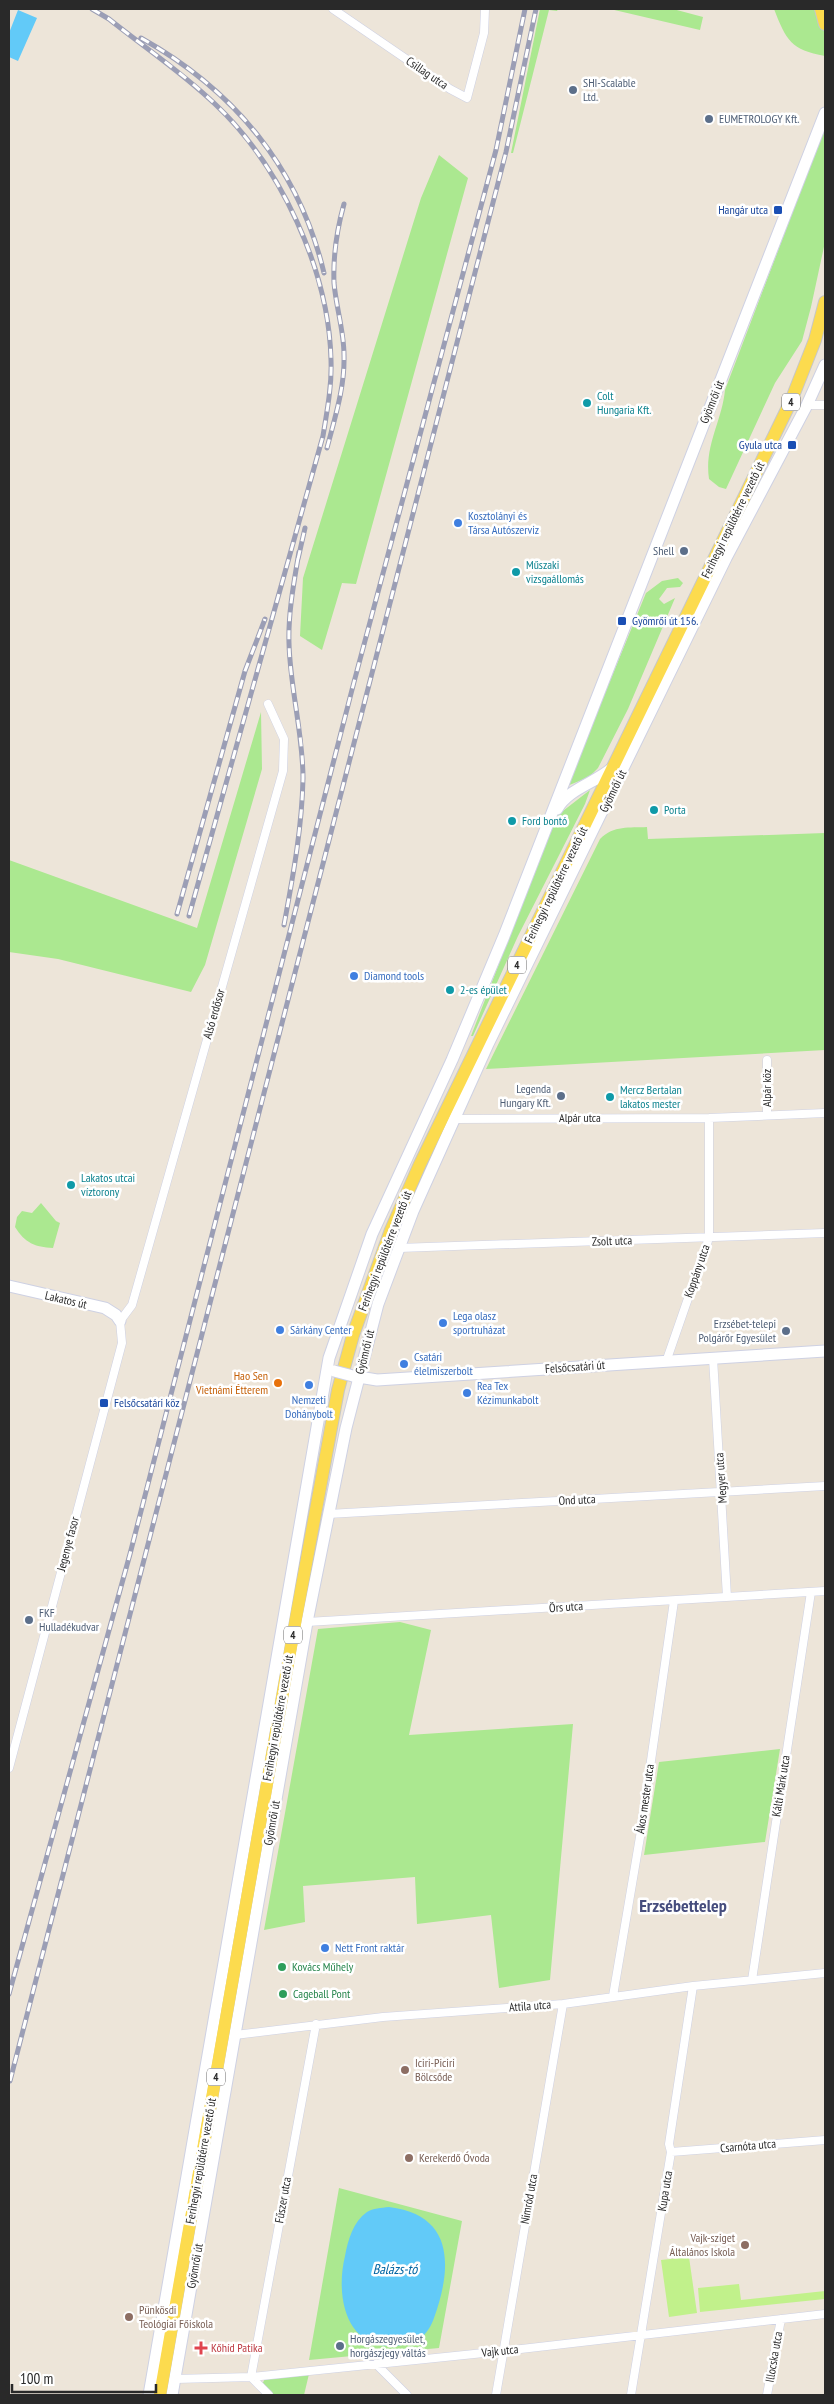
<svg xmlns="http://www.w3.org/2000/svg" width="834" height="2404" viewBox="0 0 834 2404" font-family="'PT Sans Narrow',sans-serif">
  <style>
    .green { fill: #abe890 }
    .pitch { fill: #c1f18b }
    .water { fill: #62caf8 }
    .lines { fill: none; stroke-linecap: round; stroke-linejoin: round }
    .street-casing { stroke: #ced1e3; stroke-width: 9 }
    .secondary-casing { stroke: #ced1e3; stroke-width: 13 }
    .primary-casing { stroke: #c7c7c7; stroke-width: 14 }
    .street { stroke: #fff; stroke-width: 8 }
    .secondary { stroke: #fff; stroke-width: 11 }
    .primary { stroke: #fcdb4e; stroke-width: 12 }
    .rail-casing { stroke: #9b9eb5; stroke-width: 5 }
    .rail { stroke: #fff; stroke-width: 3; stroke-dasharray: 9; stroke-linecap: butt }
    .secondary-bridge-casing { stroke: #ced1e3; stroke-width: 13; stroke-linecap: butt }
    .secondary-bridge { stroke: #fff; stroke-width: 11 }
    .service-dot { fill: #5c6f8a; stroke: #fff; stroke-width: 2 }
    .transit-dot { fill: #1a4fb4; stroke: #fff; stroke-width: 2 }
    .culture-dot { fill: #0f9aa8; stroke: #fff; stroke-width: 2 }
    .shop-dot { fill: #3f7fe0; stroke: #fff; stroke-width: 2 }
    .food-dot { fill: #e8710a; stroke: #fff; stroke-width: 2 }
    .leisure-dot { fill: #2e9e5b; stroke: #fff; stroke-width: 2 }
    .education-dot { fill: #8d6e63; stroke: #fff; stroke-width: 2 }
    .health-dot { fill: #e0444e; stroke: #fff; stroke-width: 2 }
    .labels { text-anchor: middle; stroke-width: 5; stroke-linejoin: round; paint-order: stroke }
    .shield { fill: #fff; stroke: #696969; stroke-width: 1 }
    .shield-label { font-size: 11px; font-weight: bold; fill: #292929 }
    .street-label { font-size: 12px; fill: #292929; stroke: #fff }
    .service-label { font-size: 12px; fill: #4e5e75; stroke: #fff; text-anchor: start }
    .transit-label { font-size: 12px; fill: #164399; stroke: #fff; text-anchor: end }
    .culture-label { font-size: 12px; fill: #0d838f; stroke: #fff; text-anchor: start }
    .shop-label { font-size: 12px; fill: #366cbe; stroke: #fff; text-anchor: start }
    .food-label { font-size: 12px; fill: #c56008; stroke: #fff; text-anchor: end }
    .leisure-label { font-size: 12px; fill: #27864d; stroke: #fff; text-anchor: start }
    .education-label { font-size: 12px; fill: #785e54; stroke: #fff; text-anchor: start }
    .health-label { font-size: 12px; fill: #be3a42; stroke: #fff; text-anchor: start }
    .water-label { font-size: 14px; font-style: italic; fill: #0265a3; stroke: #fff }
    .district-label { font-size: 18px; font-weight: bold; fill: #464d7d; stroke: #fff }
  </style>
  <rect width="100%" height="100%" fill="#ede5d9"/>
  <path class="green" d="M540,9H558L557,11L549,10L513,153H511Z
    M610,9H673L703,17L700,30Z
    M774,9H825V56C791,50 786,40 774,9Z
    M825,127V242L811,307L802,341L775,383L726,489L719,487L709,479C704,446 722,421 725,390Z
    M439,155L468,178L356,584L342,583L322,650L300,636L303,578L421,198Z
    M678,578L683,583L680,587L667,588L659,599L664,604L675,598L628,709L598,768L589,777L567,786L646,593L662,581Z
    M261,712L262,769L205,965L191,992L58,959L9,952V860L197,928Z
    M590,790L585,804L518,936L473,1036H471L552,827L559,814Z
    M647,827L648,839L825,833V1050L486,1069L600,839C614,825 629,828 647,827Z
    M41,1203L56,1221L60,1223L53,1248C35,1247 25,1243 15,1227L17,1217L22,1211L32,1213Z
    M400,1622L431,1630L409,1735L573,1724L550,1980L499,1988L491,1915L417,1924L415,1877L303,1886L305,1922L264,1930L318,1629Z
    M780,1749L765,1842L644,1855L659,1762Z
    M339,2188L462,2221L439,2348L309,2360Z
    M309,2374L304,2395H272L262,2385L265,2378Z"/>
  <path class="pitch" d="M689,2257L697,2313L669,2317L661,2260Z
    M739,2284L741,2300L825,2291V2299L700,2312L698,2288Z"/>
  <path class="water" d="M18,10L37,18L18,61L9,57V33Z
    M389,2207C455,2215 452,2268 434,2318C428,2334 420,2342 402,2345C346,2354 335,2297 345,2256C348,2240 353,2222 367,2212C373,2208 381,2208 389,2207Z"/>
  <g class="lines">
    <g class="street-casing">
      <path id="street" d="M333,9L450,89L467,98L484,33L485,9
        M807,405H825
        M767,1060V1115
        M454,1119L709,1118L825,1113
        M399,1248L825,1233
        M713,1358L727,1597
        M666,1362L709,1238V1118
        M328,1514L825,1486
        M307,1622L825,1591
        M9,1768L122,1343L120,1321L132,1305L283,771L284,739L268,704
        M752,1980L811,1592
        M613,1996L640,1837L674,1601
        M235,2035L383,2017L563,2004L693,1986L825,1973
        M671,2152L825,2140
        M376,2364L407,2395
        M175,2379L251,2377L503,2351L825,2314
        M269,2395L251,2377L316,2024
        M496,2395L563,2004
        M631,2395L671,2152L669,2144L693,1986
        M767,2395L781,2319"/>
    </g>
    <g class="secondary-casing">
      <path id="secondary" d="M557,809C568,789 595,783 611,769
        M9,1286L105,1308L116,1315L120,1321
        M353,1376L377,1380L825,1351
        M149,2395L329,1358L372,1234L452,1060L504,936L825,113
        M172,2395L307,1622L346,1428L378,1304L413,1211L488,1044L726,558L807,405L825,365"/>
    </g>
    <g class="primary-casing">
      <path id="primary" d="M821,9L825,24
        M160,2395L296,1618L338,1390L353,1335L391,1230L420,1164L791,401L815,340L825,302"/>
    </g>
    <use href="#street" class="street"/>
    <use href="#secondary" class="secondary"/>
    <use href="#primary" class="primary"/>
    <g class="rail-casing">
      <path id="rail" d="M92,9L109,19C144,47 183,73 215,104C281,166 329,271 331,360C332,386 327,411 323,436L189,916
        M141,38C234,90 299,168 324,273
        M327,448C335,417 345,387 344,355C344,331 336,307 334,283C333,257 337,229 344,204
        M298,559L305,528
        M177,914L245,671L265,619
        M284,925C293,876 302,828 303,778C303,733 290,688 289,643C288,613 294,582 299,552
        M9,1994L130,1554L354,682L496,150L525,9
        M10,2081L506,152L536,9"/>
    </g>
    <use href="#rail" class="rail"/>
    <g class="secondary-bridge-casing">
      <path id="secondary-bridge" d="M334,1371L353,1376"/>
    </g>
    <use href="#secondary-bridge" class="secondary-bridge"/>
  </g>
  <g class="service-dot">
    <circle cx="573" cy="90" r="5"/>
    <circle cx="709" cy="119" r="5"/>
    <circle cx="684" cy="551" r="5"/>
    <circle cx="561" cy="1096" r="5"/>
    <circle cx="786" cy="1331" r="5"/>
    <circle cx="29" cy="1620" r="5"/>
    <circle cx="340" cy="2346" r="5"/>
  </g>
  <g class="transit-dot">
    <rect x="773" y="205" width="10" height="10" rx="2.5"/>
    <rect x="787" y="440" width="10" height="10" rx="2.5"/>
    <rect x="617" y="616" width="10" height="10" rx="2.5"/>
    <rect x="99" y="1398" width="10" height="10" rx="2.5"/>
  </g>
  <g class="culture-dot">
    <circle cx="587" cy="403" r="5"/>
    <circle cx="516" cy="572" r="5"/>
    <circle cx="654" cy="810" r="5"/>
    <circle cx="512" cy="821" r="5"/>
    <circle cx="450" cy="990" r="5"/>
    <circle cx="610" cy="1097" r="5"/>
    <circle cx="71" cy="1185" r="5"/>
  </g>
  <g class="shop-dot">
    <circle cx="458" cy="523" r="5"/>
    <circle cx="354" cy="976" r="5"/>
    <circle cx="443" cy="1323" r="5"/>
    <circle cx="280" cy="1330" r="5"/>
    <circle cx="404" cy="1364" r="5"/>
    <circle cx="309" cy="1385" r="5"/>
    <circle cx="467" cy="1393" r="5"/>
    <circle cx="325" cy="1948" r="5"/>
  </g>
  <circle class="food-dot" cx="278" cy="1383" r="5"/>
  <g class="leisure-dot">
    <circle cx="282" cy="1967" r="5"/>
    <circle cx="283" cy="1994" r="5"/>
  </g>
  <g class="education-dot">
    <circle cx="405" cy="2070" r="5"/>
    <circle cx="409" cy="2158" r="5"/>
    <circle cx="745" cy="2245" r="5"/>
    <circle cx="129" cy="2317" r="5"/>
  </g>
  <path class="health-dot" d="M198.5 2340.5h5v5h5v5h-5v5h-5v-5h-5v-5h5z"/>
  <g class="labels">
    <g class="shield">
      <rect x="782" y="393.5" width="18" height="17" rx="4"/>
      <rect x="508" y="956.5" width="18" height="17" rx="4"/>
      <rect x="284" y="1626.5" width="18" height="17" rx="4"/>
      <rect x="207" y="2068.5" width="18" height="17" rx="4"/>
    </g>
    <g class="shield-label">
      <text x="791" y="406">4</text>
      <text x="517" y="969">4</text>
      <text x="293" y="1639">4</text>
      <text x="216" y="2081">4</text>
    </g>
    <g class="street-label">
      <text transform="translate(427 73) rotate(34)" y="4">Csillag utca</text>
      <text transform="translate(712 402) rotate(-68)" y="4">Gyömrői út</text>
      <text transform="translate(733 520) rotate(-64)" y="4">Ferihegyi repülőtérre vezető út</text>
      <text transform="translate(613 791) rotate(-64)" y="4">Gyömrői út</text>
      <text transform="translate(556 885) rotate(-64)" y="4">Ferihegyi repülőtérre vezető út</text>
      <text transform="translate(214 1014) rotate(-74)" y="4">Alsó erdősor</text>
      <text transform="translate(767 1088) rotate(-90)" y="4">Alpár köz</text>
      <text x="580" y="1122">Alpár utca</text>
      <text transform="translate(612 1241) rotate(-2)" y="4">Zsolt utca</text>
      <text transform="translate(385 1251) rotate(-69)" y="4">Ferihegyi repülőtérre vezető út</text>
      <text transform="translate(697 1271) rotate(-71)" y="4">Koppány utca</text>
      <text transform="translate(66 1300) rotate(13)" y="4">Lakatos út</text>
      <text transform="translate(365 1352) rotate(-76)" y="4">Gyömrői út</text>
      <text transform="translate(575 1367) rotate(-4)" y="4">Felsőcsatári út</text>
      <text transform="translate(721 1478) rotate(-94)" y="4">Megyer utca</text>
      <text transform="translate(577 1500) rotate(-3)" y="4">Ond utca</text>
      <text transform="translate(68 1544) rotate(-75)" y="4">Jegenye fasor</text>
      <text transform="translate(566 1607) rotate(-4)" y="4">Örs utca</text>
      <text transform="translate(278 1718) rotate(-80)" y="4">Ferihegyi repülőtérre vezető út</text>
      <text transform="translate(781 1786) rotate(-81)" y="4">Kálti Márk utca</text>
      <text transform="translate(645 1799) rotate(-82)" y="4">Ákos mester utca</text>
      <text transform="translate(272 1823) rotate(-80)" y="4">Gyömrői út</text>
      <text transform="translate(530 2006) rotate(-4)" y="4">Attila utca</text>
      <text transform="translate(748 2146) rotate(-5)" y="4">Csarnóta utca</text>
      <text transform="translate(201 2161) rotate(-80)" y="4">Ferihegyi repülőtérre vezető út</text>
      <text transform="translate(665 2191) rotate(-81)" y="4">Kupa utca</text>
      <text transform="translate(529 2199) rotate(-80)" y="4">Nimród utca</text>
      <text transform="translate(283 2200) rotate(-80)" y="4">Fűszer utca</text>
      <text transform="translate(195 2266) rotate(-80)" y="4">Gyömrői út</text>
      <text transform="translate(500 2351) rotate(-6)" y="4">Vajk utca</text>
      <text transform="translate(774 2357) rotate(-80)" y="4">Illocska utca</text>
    </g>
    <g class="service-label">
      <text x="583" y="87">SHI-Scalable<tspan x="583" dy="14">Ltd.</tspan></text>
      <text x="719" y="123">EUMETROLOGY Kft.</text>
      <text x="674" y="555" text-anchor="end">Shell</text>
      <text x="551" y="1093" text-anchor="end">Legenda<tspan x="551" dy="14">Hungary Kft.</tspan></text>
      <text x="776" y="1328" text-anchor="end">Erzsébet-telepi<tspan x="776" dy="14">Polgárőr Egyesület</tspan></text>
      <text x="39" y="1617">FKF<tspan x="39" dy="14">Hulladékudvar</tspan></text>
      <text x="350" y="2343">Horgászegyesület,<tspan x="350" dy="14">horgászjegy váltás</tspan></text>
    </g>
    <g class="transit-label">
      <text x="768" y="214">Hangár utca</text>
      <text x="782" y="449">Gyula utca</text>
      <text x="632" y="625" text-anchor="start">Gyömrői út 156.</text>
      <text x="114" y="1407" text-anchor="start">Felsőcsatári köz</text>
    </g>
    <g class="culture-label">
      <text x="597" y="400">Colt<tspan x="597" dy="14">Hungaria Kft.</tspan></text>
      <text x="526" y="569">Műszaki<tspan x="526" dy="14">vizsgaállomás</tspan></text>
      <text x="664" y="814">Porta</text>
      <text x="522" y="825">Ford bontó</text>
      <text x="460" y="994">2-es épület</text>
      <text x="620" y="1094">Mercz Bertalan<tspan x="620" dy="14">lakatos mester</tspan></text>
      <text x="81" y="1182">Lakatos utcai<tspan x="81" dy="14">víztorony</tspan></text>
    </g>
    <g class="shop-label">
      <text x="468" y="520">Kosztolányi és<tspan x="468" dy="14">Társa Autószerviz</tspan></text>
      <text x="364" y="980">Diamond tools</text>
      <text x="453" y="1320">Lega olasz<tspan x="453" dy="14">sportruházat</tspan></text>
      <text x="290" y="1334">Sárkány Center</text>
      <text x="414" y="1361">Csatári<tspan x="414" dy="14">élelmiszerbolt</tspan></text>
      <text x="477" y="1390">Rea Tex<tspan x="477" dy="14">Kézimunkabolt</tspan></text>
      <text x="309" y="1404" text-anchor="middle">Nemzeti<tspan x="309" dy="14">Dohánybolt</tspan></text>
      <text x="335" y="1952">Nett Front raktár</text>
    </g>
    <g class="food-label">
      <text x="268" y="1380">Hao Sen<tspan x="268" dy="14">Vietnámi Étterem</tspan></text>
    </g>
    <g class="leisure-label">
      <text x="292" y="1971">Kovács Műhely</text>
      <text x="293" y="1998">Cageball Pont</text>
    </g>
    <g class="education-label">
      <text x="415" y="2067">Iciri-Piciri<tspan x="415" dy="14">Bölcsőde</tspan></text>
      <text x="419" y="2162">Kerekerdő Óvoda</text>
      <text x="735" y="2242" text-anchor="end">Vajk-sziget<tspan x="735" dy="14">Általános Iskola</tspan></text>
      <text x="139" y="2314">Pünkösdi<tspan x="139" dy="14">Teológiai Főiskola</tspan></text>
    </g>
    <g class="health-label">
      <text x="211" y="2352">Kőhíd Patika</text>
    </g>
    <g class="water-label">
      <text x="395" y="2274">Balázs-tó</text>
    </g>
    <g class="district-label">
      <text x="683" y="1912">Erzsébettelep</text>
    </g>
  </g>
  <rect width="834" height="2404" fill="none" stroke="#292929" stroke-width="20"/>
  <path d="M12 2384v8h144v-8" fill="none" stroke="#292929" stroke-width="2.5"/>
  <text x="20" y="2384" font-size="15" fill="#292929" stroke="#ffffff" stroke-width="4" paint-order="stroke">100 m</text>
</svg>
